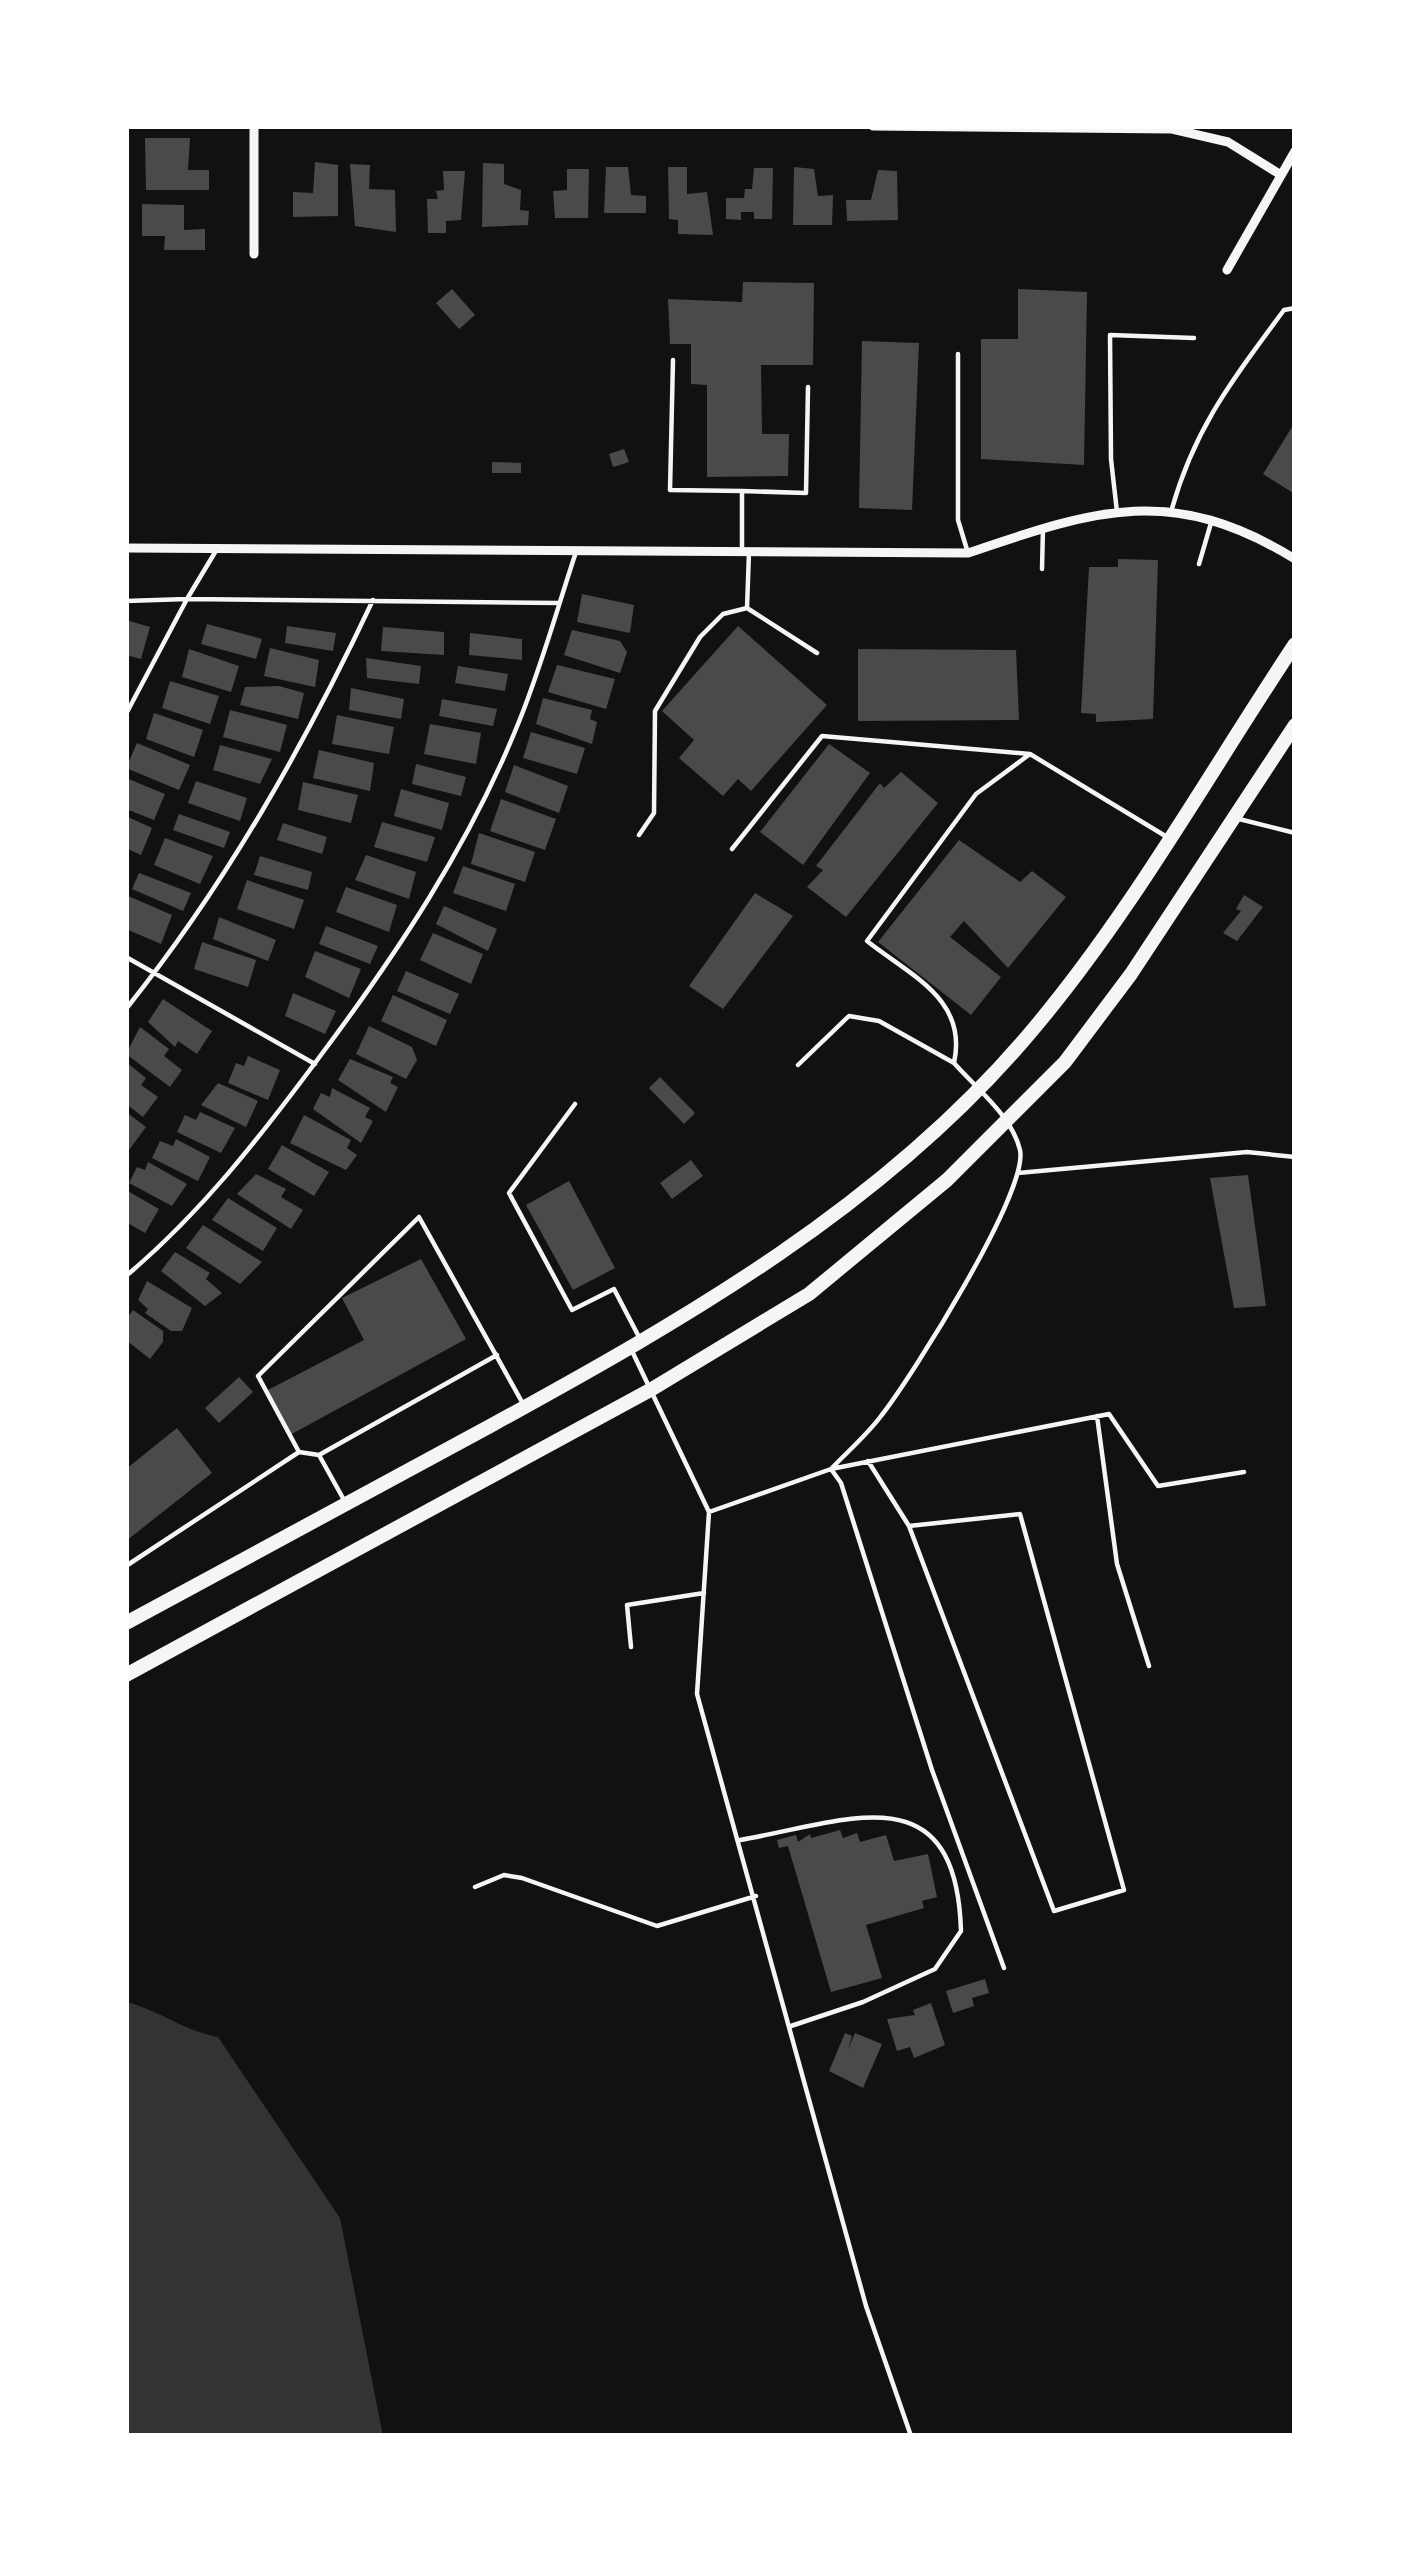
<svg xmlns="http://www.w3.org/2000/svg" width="1421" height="2562" viewBox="0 0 1421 2562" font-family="Barlow,sans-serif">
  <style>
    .water { fill: #333 }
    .building { fill: #4a4a4a }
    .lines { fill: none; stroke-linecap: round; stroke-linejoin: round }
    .service { stroke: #f5f5f5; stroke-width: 4.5 }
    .minor { stroke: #f5f5f5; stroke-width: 9 }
    .primary { stroke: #f5f5f5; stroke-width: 14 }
  </style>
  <rect width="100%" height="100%" fill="#111"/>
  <path class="water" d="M126,2002C162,2011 181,2030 218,2037L340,2218L383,2436H126Z"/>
  <path class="building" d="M145,138H190L188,170H209V190H146Z
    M315,162L338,165V216L293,217V192L313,193Z
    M483,163L504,164V184L521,190L520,210L529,211L528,225L482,227Z
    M350,164L370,165L369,189L395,190L396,232L355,226Z
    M606,167H628L631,195L646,196V213H604Z
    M668,167H687V194L707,192L713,235L678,234V220L669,219Z
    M794,167L814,169L818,196L833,195L832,225H793Z
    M754,168H773L772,219H754V212H741V220L726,219V198H744L745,189H752Z
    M567,169H589L588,218H555L553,191L567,190Z
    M878,170L897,171L898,220L847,221L846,200H871Z
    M443,171H465L461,220L446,221V233H428L427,199H438L436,191L444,190Z
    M142,204L184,205V230L205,229V250H164L165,236H142Z
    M743,282L814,283L813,365H761L762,434H789L788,476L707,477V385L691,384V344H670L668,299L742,302Z
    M452,289L475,315L459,329L436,303Z
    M1018,289L1087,292L1084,465L981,459V339H1018Z
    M862,341L919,343L912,510L859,508Z
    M1295,422V494L1263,474Z
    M624,449L629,462L613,467L609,454Z
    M492,462L521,463V473H492Z
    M1118,559L1158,560L1153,719L1096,722V714L1081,713L1089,567H1118Z
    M582,594L634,605L630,633L577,622Z
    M126,620L150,627L141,659L126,655Z
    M207,624L262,639L256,659L201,644Z
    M287,626L336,633L333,651L285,643Z
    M738,626L827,705L751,791L738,779L723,796L679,758L694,740L662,711Z
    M383,627L444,632V655L381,651Z
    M572,630L620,641L627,652L620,673L564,655Z
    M470,633L522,639V660L469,655Z
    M270,648L319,660L315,687L264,676Z
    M189,649L239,666L231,692L182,677Z
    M858,649L1016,650L1019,720L858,721Z
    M366,658L421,666L419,684L367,678Z
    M557,665L615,679L606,709L548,692Z
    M458,666L508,674L505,691L455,683Z
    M170,681L219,696L210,724L162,708Z
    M279,686L304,693L298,719L240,705L245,687Z
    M351,688L404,699L401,719L349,710Z
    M543,698L592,710L590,719L597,722L592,744L536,724Z
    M442,699L497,709L493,726L439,716Z
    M230,710L287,725L280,752L223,737Z
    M154,713L203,730L194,757L146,739Z
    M337,715L394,727L389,754L332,744Z
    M430,724L481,733L476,764L424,754Z
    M531,732L585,748L577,774L523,758Z
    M137,743L190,765L179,790L126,768Z
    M829,744L870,773L803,865L760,832Z
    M220,745L272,759L260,784L213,770Z
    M319,750L374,763L370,791L313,778Z
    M416,764L466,777L461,796L412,784Z
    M514,765L568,786L559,813L505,792Z
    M901,772L938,803L846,917L807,887L823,870L816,866L880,783L884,788Z
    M126,778L165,794L154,820L126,809Z
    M196,781L247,798L240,821L188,803Z
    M303,782L358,795L351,823L298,810Z
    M401,789L449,803L442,830L394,816Z
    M501,799L556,819L545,850L490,831Z
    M179,814L230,832L224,848L173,830Z
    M126,816L152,828L141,855L126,848Z
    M382,822L435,837L427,862L374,847Z
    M283,823L327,837L322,854L277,840Z
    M479,833L535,852L525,882L471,864Z
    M165,838L213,856L200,884L154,865Z
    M959,840L1020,882L1032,871L1066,897L1008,968L964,921L950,937L1001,977L971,1015L878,942Z
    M366,855L416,872L409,899L355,880Z
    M260,856L312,872L308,890L254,875Z
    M463,866L515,884L506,911L453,893Z
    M139,873L191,893L183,911L132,889Z
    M247,880L304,900L294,929L237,909Z
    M346,887L397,905L389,932L336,912Z
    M755,893L793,916L723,1009L689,986Z
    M126,895L172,915L161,944L126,929Z
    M1244,895L1263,907L1237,941L1223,933L1241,911L1236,909Z
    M444,906L497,929L488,951L436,924Z
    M219,917L276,940L268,961L213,939Z
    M326,926L378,946L370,964L319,944Z
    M433,933L483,954L471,984L420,960Z
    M202,942L256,960L248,987L194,969Z
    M315,951L361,969L349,998L305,977Z
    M406,971L459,994L450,1014L397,991Z
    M293,993L336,1011L325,1034L285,1016Z
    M393,995L447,1020L436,1046L381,1021Z
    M163,999L212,1031L197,1054L178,1041L175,1047L148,1022Z
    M369,1026L412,1047L417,1060L406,1079L356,1054Z
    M140,1027L169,1049L164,1056L182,1070L170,1087L126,1054Z
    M248,1056L280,1070L268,1100L228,1083L236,1063L244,1066Z
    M350,1059L393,1077L390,1083L398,1087L386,1112L338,1080Z
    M126,1062L146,1078L141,1085L158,1097L143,1117L126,1104Z
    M660,1077L695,1113L684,1124L649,1088Z
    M218,1083L258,1101L246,1127L201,1105Z
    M332,1088L370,1108L365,1117L373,1121L361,1143L313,1109L321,1093L330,1097Z
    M126,1112L146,1127L129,1150L126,1148Z
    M200,1112L235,1128L221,1153L177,1132L185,1115L196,1120Z
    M304,1115L351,1140L347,1148L357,1155L346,1170L290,1143Z
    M176,1139L210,1157L198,1181L152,1158L160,1141L173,1146Z
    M282,1145L329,1172L314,1196L268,1169Z
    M691,1160L703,1176L672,1199L660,1183Z
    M148,1162L187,1184L172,1206L129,1183L137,1167L145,1170Z
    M256,1174L286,1189L281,1197L303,1210L291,1229L237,1194Z
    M1248,1175L1266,1306L1234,1308L1210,1178Z
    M569,1181L615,1268L573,1290L526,1205Z
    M126,1190L159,1209L145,1233L126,1222Z
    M228,1198L277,1228L263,1251L212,1220Z
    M203,1225L262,1262L240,1284L186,1248Z
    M175,1252L210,1273L206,1279L222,1293L205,1306L161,1271Z
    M421,1259L466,1339L290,1435L266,1391L364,1340L342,1298Z
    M147,1281L192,1308L182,1331H171L145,1313L148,1309L138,1300Z
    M133,1310L163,1331V1342L150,1359L126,1340V1319Z
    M239,1377L253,1392L219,1423L205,1408Z
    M177,1428L212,1473L126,1541V1469Z
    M840,1830L843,1838L857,1833L860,1842L886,1835L894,1861L928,1854L937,1897L922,1901L924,1908L866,1925L882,1978L831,1992L788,1846L779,1848L777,1840L796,1835L798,1842L810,1834L811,1838Z
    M985,1979L989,1993L972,1998L974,2006L953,2013L946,1991Z
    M931,2003L945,2045L914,2058L910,2047L897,2051L887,2019L915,2015L913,2010Z
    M845,2033L852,2036L848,2050L855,2033L882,2044L863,2088L829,2071Z"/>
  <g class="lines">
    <path class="service" d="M958,354V520L968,553
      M673,360L670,490L742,491V552
      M742,491L806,493L808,387
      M1117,512L1111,459L1110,335L1194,338
      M1171,512C1194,428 1233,379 1284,310L1295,308
      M1199,564L1211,523
      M1042,569L1043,528
      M126,601L187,599L217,549
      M747,608L817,653
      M126,714L187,599L559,603
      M1239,819L1295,833
      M639,835L654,813L655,711L700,637L723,614L747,608L749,552
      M732,849L822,736L1030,754
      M126,957L315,1064
      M126,1009C227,883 304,746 373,600
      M798,1065L849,1016L879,1021L954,1063
      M575,1104L509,1193L572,1310L614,1289L639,1337
      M1018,1173L1247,1152L1295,1157
      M126,1276C201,1213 260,1137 318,1059C396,955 469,846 518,724C541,668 557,609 576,552
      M631,1349L709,1512L697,1694L866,2306L911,2436
      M1097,1416L1117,1564L1149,1666
      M299,1452L319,1455L344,1500
      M319,1455L497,1355
      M868,1461L909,1526L1054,1911L1124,1890L1020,1514L909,1526
      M831,1469C847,1452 867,1435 881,1416C911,1378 1029,1191 1020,1150C1012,1116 976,1088 954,1063C968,999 911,976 867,941L976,794L1030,754L1167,837
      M831,1469L1109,1414L1158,1486L1244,1472
      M709,1512L831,1469L841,1483L932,1770L1004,1968
      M126,1566L299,1452L258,1376L419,1217L522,1402
      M631,1647L627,1605L704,1593
      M740,1840C849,1821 956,1771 961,1931L935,1969L863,2002L791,2026
      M475,1887L504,1875L522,1878L657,1926L756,1896"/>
    <path class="minor" d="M254,126V254
      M873,126L1172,129L1228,142L1281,175
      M1227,270L1295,151
      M126,548L968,553C1095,510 1171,483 1295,559"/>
    <path class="primary" d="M126,1623C248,1558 370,1492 492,1425C687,1318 884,1206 1030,1033C1131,914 1209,773 1295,644
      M126,1675L652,1389L809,1294L947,1180L1065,1062L1131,974L1295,725"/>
  </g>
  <rect width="1421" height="2562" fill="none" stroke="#ffffff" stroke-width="258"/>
</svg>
